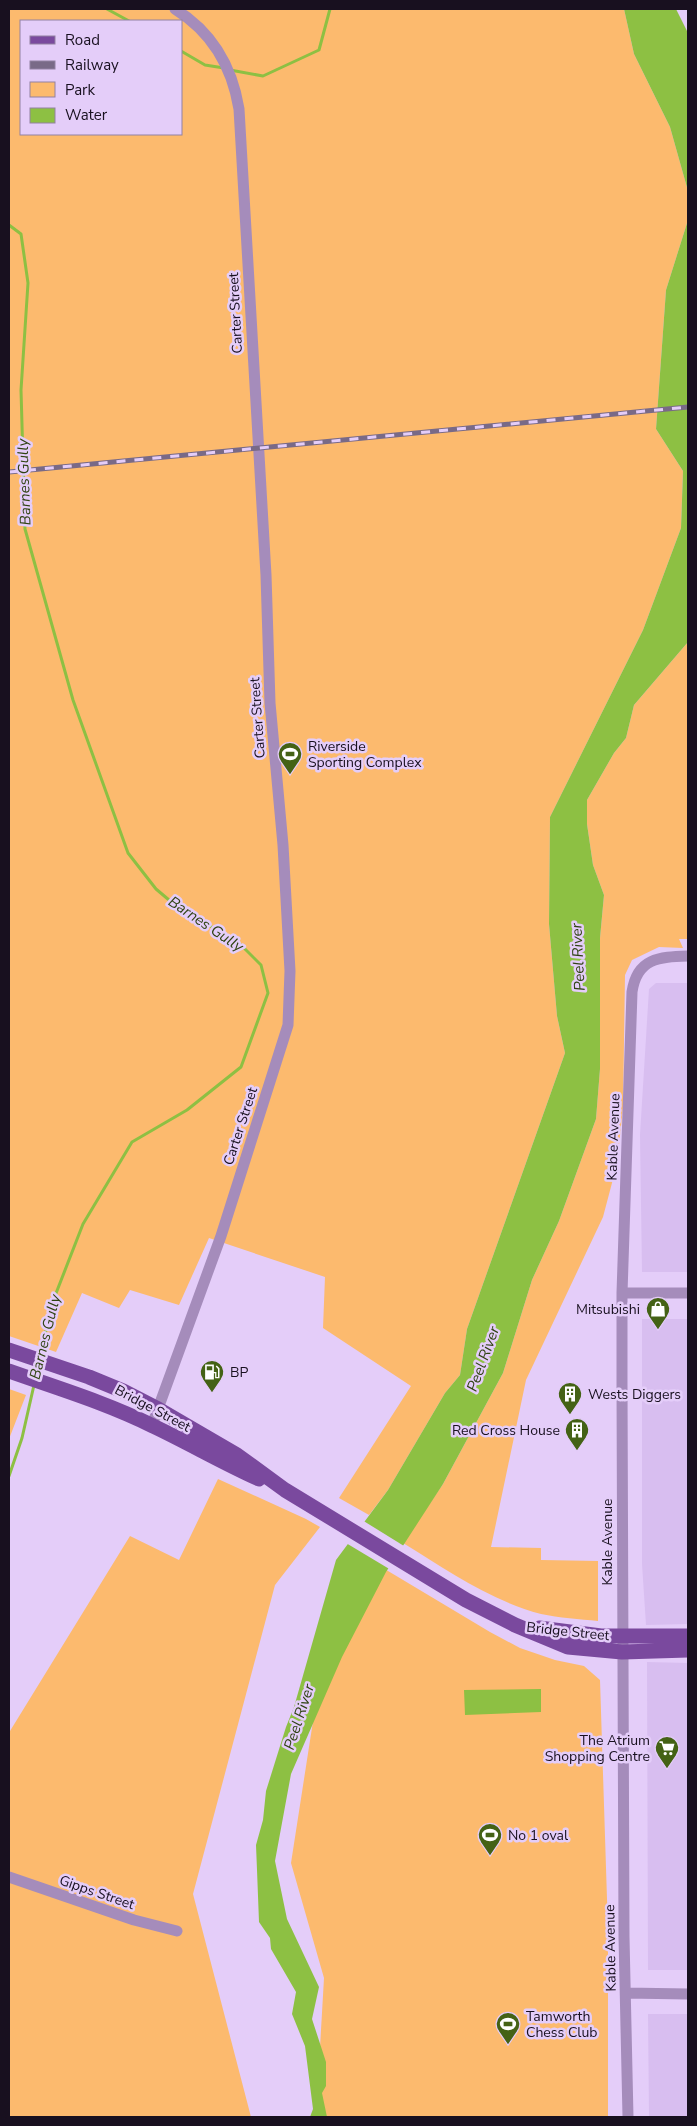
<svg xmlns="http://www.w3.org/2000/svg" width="697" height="2126" viewBox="0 0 697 2126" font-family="'Nunito Sans',sans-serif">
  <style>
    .built { fill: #d8bef0 }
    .green { fill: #fcba6e; fill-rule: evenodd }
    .water { fill: #8dc043 }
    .pier { fill: #e4cdf9 }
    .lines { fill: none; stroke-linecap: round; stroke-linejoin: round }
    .stream { stroke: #8dc043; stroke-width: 3 }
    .street { stroke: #a58cbb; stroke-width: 11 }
    .primary { stroke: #7a499e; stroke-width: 15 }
    .rail-casing { stroke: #796a87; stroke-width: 5 }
    .rail { stroke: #e4cdf9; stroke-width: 3; stroke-dasharray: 9; stroke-linecap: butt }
    .labels { text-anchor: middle; stroke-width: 5; stroke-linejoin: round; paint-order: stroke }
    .street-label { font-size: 14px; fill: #18101f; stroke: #e4cdf9 }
    .poi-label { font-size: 14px; fill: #18101f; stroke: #e4cdf9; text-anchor: start }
    .water-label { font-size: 15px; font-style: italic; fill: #2f4312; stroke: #e4cdf9 }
  </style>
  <rect width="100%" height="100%" fill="#e4cdf9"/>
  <path class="built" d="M656,983H688V1272H642L640,1135L649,989Z
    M642,1319H688V1624L646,1625L642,1564Z
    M647,1662L688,1663V1970H648Z
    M648,2014H688V2117H649Z"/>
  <path class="green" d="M9,9H624L634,54L670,127L688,191V220L666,290L656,429L683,471L681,528L643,630L550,817L549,924L557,1016L565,1053L467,1329L460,1375L445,1393L388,1490L369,1515L339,1498L411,1386L323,1328L325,1277L209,1238L179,1305L130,1290L119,1308L82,1293L56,1352L9,1336ZM21,21H181V134H21Z
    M688,642V939H679L683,948L659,947L632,960L625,975L623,1107L617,1164L603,1217L526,1380L491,1547L541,1548V1560L598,1561V1621C580,1619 559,1618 541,1614C491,1601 447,1570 403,1543L443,1484L503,1373L532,1280L559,1221L596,1119L600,1069V938L604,895L593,865L587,824V800L614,753L626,738L634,705Z
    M9,1389L26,1395L9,1439Z
    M218,1479L306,1519L320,1527L275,1585L193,1894L251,2117H9V1730L10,1731L130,1536L179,1560Z
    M378,1565L490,1632L520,1648L555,1660L584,1666L600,1680L608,1930V2117H316L324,1978L291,1863L318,1689Z"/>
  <path class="water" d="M624,9H676L688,33V191L670,127L634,54Z
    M688,220V642L634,705L626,738L614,753L587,800V824L593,865L604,895L600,938V1069L596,1119L559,1221L532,1280L503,1373L443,1484L386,1572L342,1657L291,1774L275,1861L287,1919L319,1987L312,2019L326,2062V2086L322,2093L327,2117H310L313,2109L305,2046L292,2014L296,1992L271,1949L270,1938L259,1922L257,1870L256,1845L263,1820L266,1791L286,1727L294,1707L336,1560L388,1490L445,1393L460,1375L467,1329L565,1053L557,1016L549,924L550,817L643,630L681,528L683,471L656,429L666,290Z
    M541,1689V1712L465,1715L464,1690Z"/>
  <path class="pier" d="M362,1520L404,1546L391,1570L346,1543Z"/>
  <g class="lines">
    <path class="stream" d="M107,9L129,21
      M181,51L205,65L224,68
      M230,70L263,76L319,50L330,9
      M9,225L21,234L28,283L21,390L25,529L73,700L128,853L156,889L182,911L236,940L261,965L268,993L241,1067L187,1110L132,1142L83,1224L53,1301L40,1355
      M9,1476L22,1438L34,1385"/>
    <path class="street" d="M622,1293H688
      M152,1425L221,1236L288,1025L290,971L283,845L270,703L266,575L239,109C232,66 212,32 175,9
      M9,1877L134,1920L177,1931
      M626,1993L688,1994
      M628,2117L624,1937L622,1385V1293L632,992C637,958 659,957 688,956"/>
    <path class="primary" d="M9,1350L89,1377L123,1391L158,1409L237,1455L285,1490L466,1600L515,1625L568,1647L622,1652L688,1650
      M9,1371C57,1388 107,1403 153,1426C189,1443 223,1463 259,1479
      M539,1628L601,1636H688"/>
    <g class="rail-casing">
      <path id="rail" d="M9,472L688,407"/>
    </g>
    <use href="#rail" class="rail"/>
  </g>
  <defs>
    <g id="stadium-pin" transform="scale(1.25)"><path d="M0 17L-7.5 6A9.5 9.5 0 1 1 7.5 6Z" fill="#446215" stroke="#e4cdf9"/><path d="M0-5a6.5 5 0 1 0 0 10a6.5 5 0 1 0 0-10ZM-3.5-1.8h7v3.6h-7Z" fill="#fff"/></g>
    <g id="shop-pin" transform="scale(1.25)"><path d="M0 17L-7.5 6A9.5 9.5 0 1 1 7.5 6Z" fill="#446215" stroke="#e4cdf9"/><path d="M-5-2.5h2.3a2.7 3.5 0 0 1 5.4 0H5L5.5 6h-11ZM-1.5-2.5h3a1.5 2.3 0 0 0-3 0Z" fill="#fff"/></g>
    <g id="fuel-pin" transform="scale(1.25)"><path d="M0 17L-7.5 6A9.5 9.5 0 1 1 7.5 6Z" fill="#446215" stroke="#e4cdf9"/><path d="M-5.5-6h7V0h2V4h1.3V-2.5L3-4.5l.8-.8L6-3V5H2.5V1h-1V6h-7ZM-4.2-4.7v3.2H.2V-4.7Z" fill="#fff"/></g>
    <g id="building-pin" transform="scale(1.25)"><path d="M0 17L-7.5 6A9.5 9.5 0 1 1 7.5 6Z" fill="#446215" stroke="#e4cdf9"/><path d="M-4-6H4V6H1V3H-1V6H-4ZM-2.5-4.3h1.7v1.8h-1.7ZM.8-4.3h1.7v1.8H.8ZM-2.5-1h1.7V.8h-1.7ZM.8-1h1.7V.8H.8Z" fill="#fff"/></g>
    <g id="supermarket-pin" transform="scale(1.25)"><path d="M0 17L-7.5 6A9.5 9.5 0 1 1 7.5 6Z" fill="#446215" stroke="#e4cdf9"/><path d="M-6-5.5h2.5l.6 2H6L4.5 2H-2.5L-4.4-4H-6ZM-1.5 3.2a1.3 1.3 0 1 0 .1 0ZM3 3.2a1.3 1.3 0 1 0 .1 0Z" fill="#fff"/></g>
  </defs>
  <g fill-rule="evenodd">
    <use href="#stadium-pin" x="290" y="754"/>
    <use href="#shop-pin" x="658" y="1309"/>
    <use href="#fuel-pin" x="212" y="1372"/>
    <use href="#building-pin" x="570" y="1394"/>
    <use href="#building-pin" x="577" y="1430"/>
    <use href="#supermarket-pin" x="667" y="1748"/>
    <use href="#stadium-pin" x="490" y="1835"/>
    <use href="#stadium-pin" x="508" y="2024"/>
  </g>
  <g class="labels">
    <g class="street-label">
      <text transform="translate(235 313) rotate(-93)" y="5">Carter Street</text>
      <text transform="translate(257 718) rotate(-94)" y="5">Carter Street</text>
      <text transform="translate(240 1126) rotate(-72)" y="5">Carter Street</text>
      <text transform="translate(613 1137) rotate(-88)" y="5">Kable Avenue</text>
      <text transform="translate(153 1408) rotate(28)" y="5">Bridge Street</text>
      <text transform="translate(607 1542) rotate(-90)" y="5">Kable Avenue</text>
      <text transform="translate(568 1631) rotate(6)" y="5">Bridge Street</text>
      <text transform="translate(97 1892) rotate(19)" y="5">Gipps Street</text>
      <text transform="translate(610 1948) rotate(-91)" y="5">Kable Avenue</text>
    </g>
    <g class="poi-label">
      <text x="308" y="751">Riverside<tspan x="308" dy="16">Sporting Complex</tspan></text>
      <text x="640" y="1314" text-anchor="end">Mitsubishi</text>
      <text x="230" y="1377">BP</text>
      <text x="588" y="1399">Wests Diggers</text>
      <text x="560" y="1435" text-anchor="end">Red Cross House</text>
      <text x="650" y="1745" text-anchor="end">The Atrium<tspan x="650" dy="16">Shopping Centre</tspan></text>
      <text x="508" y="1840">No 1 oval</text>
      <text x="526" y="2021">Tamworth<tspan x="526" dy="16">Chess Club</tspan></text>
    </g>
    <g class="water-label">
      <text transform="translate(24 482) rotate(-92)" y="5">Barnes Gully</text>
      <text transform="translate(206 924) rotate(34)" y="5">Barnes Gully</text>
      <text transform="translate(578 957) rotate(-93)" y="5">Peel River</text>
      <text transform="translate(45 1337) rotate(-76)" y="5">Barnes Gully</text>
      <text transform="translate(483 1359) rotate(-70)" y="5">Peel River</text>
      <text transform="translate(299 1717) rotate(-72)" y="5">Peel River</text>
    </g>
  </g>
  <rect width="697" height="2126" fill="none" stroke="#18101f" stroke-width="20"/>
  <rect x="20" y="20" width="162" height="115" fill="#e4cdf9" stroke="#9281a2"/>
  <rect x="30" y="36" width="25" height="8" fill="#7a499e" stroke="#9281a2"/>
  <text x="65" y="45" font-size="15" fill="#18101f">Road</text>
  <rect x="30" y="61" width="25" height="8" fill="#796a87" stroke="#9281a2"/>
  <text x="65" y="70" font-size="15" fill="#18101f">Railway</text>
  <rect x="30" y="82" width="25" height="15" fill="#fcba6e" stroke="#9281a2"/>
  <text x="65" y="95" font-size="15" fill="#18101f">Park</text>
  <rect x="30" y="108" width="25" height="15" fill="#8dc043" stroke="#9281a2"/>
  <text x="65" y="120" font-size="15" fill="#18101f">Water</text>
</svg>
